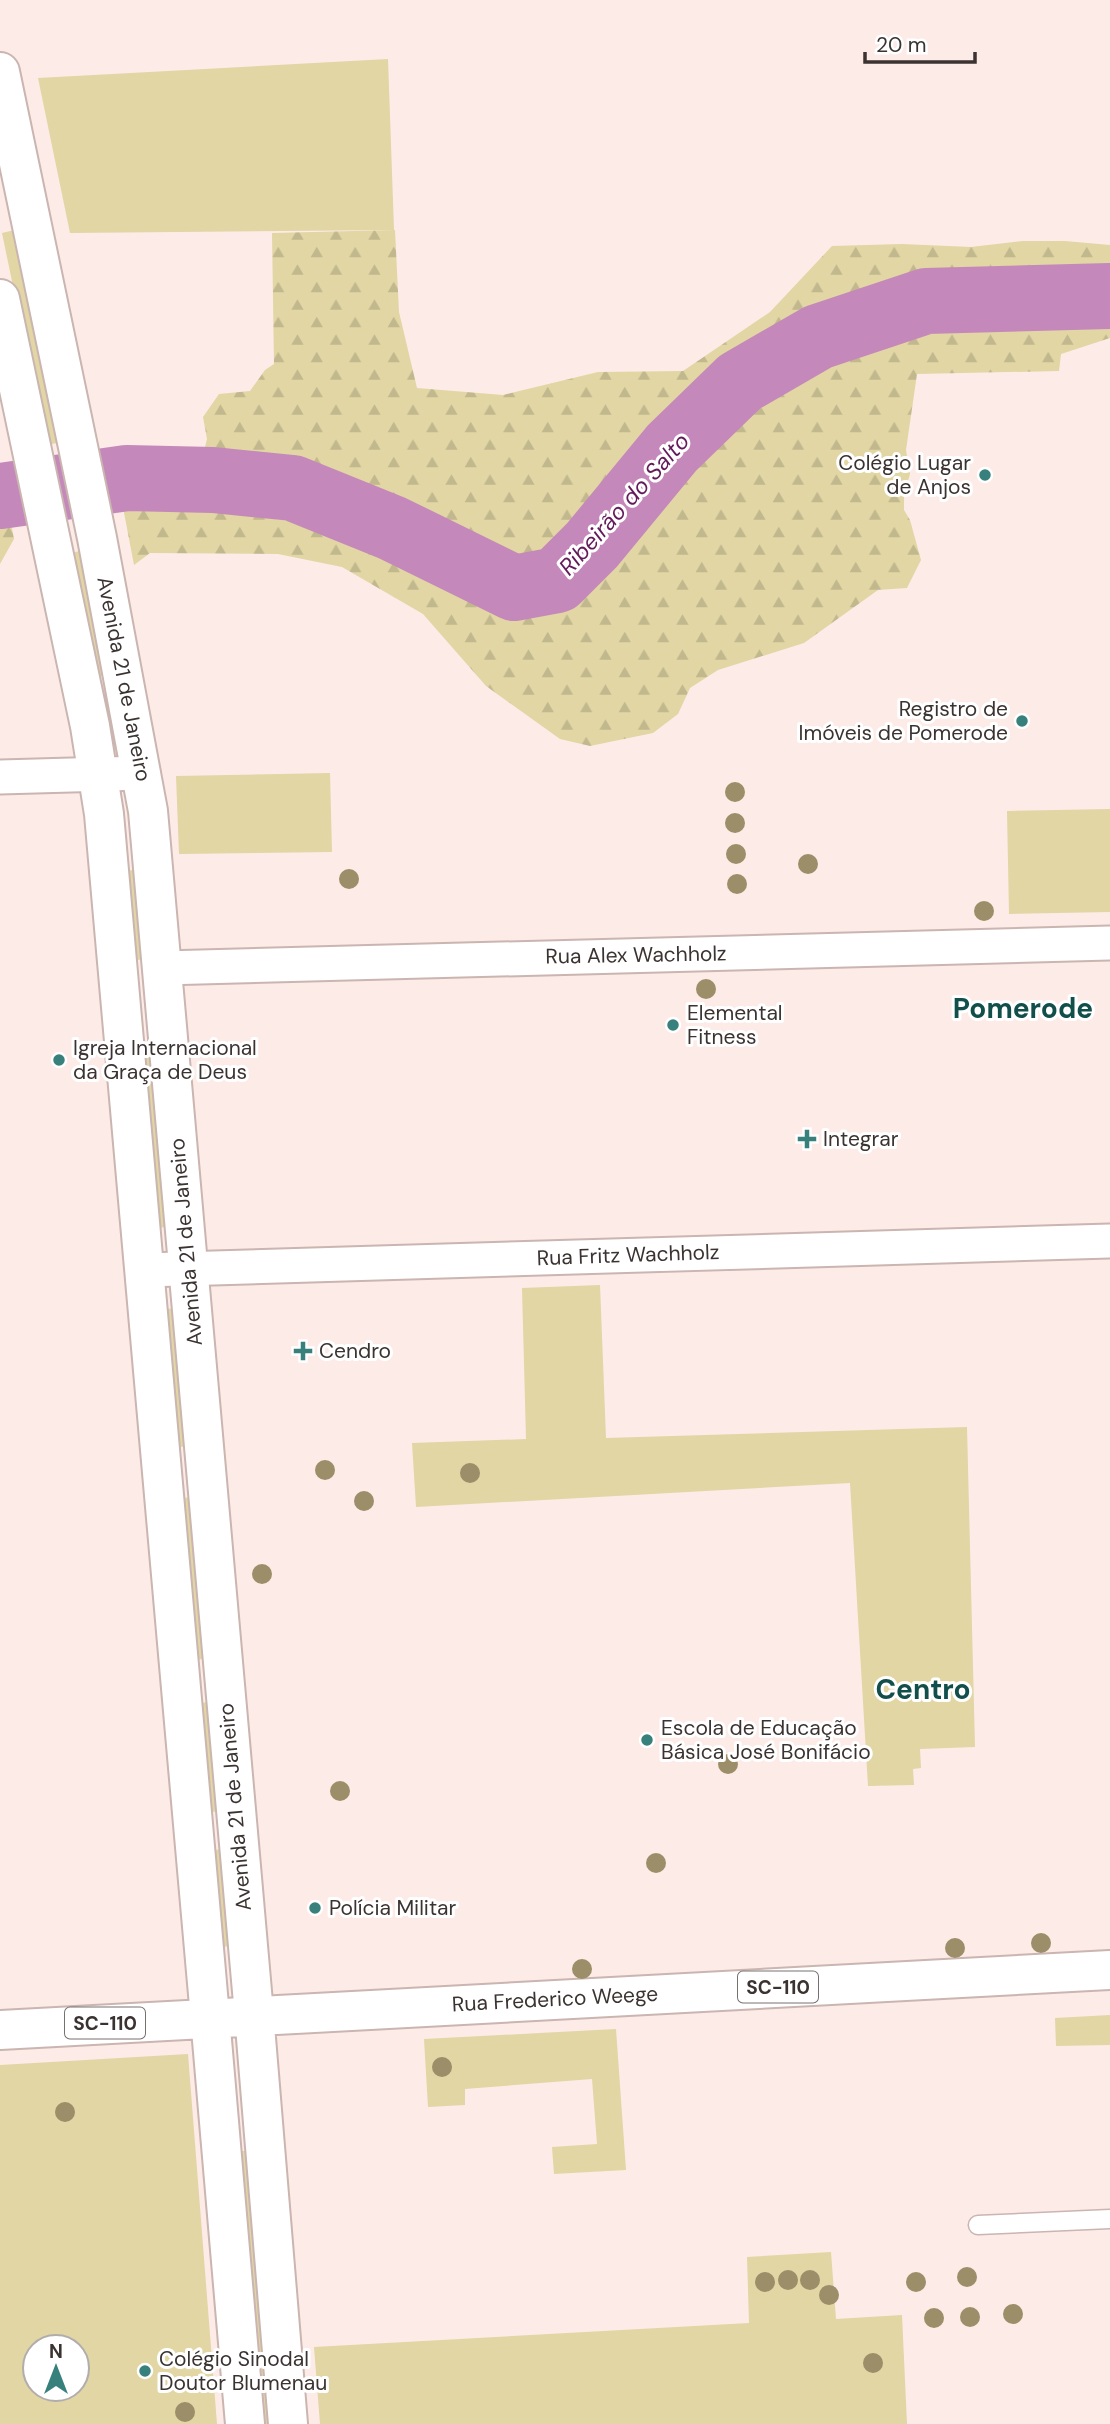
<svg xmlns="http://www.w3.org/2000/svg" width="1110" height="2424" viewBox="0 0 1110 2424" font-family="'DM Sans',sans-serif">
  <style>
    .green { fill: #e1d6a4; fill-rule: evenodd }
    .forest { fill: url(#forest-firs) }
    .lines { fill: none; stroke-linecap: round; stroke-linejoin: round }
    .river { stroke: #c588ba; stroke-width: 66 }
    .service-casing { stroke: #cab5b0; stroke-width: 21 }
    .minor-casing { stroke: #cab5b0; stroke-width: 37 }
    .secondary-casing { stroke: #cab5b0; stroke-width: 42 }
    .primary-casing { stroke: #cab5b0; stroke-width: 42 }
    .service { stroke: #fff; stroke-width: 18 }
    .minor { stroke: #fff; stroke-width: 33 }
    .secondary { stroke: #fff; stroke-width: 38 }
    .primary { stroke: #fff; stroke-width: 38 }
    .tree { fill: #9c8e68 }
    .poi-dot { fill: #38807b; stroke: #fff; stroke-width: 2.5 }
    .labels { text-anchor: middle; stroke-width: 6; stroke-linejoin: round; paint-order: stroke }
    .shield { fill: #fff; stroke: #76706f; stroke-width: 2 }
    .shield-label { font-size: 19px; font-weight: bold; fill: #3b3331 }
    .poi-label { font-size: 21px; fill: #3b3331; stroke: #fff; text-anchor: start }
    .street-label { font-size: 21px; fill: #3b3331; stroke: #fff }
    .water-label { font-size: 23px; font-style: italic; fill: #631b5a; stroke: #fff }
    .district-label { font-size: 28px; font-weight: bold; fill: #124f4b; stroke: #fff }
  </style>
  <defs>
    <pattern id="forest-firs" width="22" height="20" patternUnits="userSpaceOnUse" patternTransform="scale(1.75)"><rect width="22" height="20" fill="#e1d6a4"/><path d="M5 1l3.5 6h-7zM16 11l3.5 6h-7z" fill="#c2b88e"/></pattern>
  </defs>
  <rect width="100%" height="100%" fill="#fdebe7"/>
  <path class="green" d="M388,59L394,230L70,233L38,78Z
    M19,229L63,442L46,445L2,233Z
    M86,550L112,674L96,677L70,553Z
    M330,773L332,852L179,854L176,776Z
    M1110,809V912L1009,914L1007,811Z
    M139,869L148,959L136,960L126,871Z
    M154,1045L171,1226L159,1228L142,1046Z
    M600,1285L606,1438L967,1427L975,1747L920,1749L921,1768L913,1769L914,1785L868,1786L850,1483L416,1507L412,1443L526,1439L522,1288Z
    M179,1308L191,1446L179,1447L167,1309Z
    M194,1497L207,1658L196,1660L183,1498Z
    M214,1701L223,1811L211,1812L202,1703Z
    M225,1849L232,1946L221,1947L214,1850Z
    M1110,2015V2045L1056,2046L1055,2018Z
    M616,2029L626,2170L554,2174L552,2147L597,2144L592,2079L465,2089V2105L428,2107L424,2039Z
    M188,2054L217,2424H0V2065ZM35,2347H77V2389H35Z
    M239,2151H249L273,2424H263Z
    M831,2252L836,2319L902,2315L907,2424H320L314,2347L749,2323L747,2257Z"/>
  <path class="forest" d="M395,230L399,312L417,388L503,395L598,372L683,371L770,312L832,246L902,244L971,247L1023,241H1065L1110,245V338L1061,354L1059,371L917,374L906,450L910,474L904,495V510L910,520L921,560L907,588L878,590L804,643L718,670L690,688L678,714L653,733L590,746L560,739L486,686L423,614L342,567L278,554L150,553L134,565L122,502L145,476L201,463L207,439L203,417L219,394L250,391L265,370L274,364L272,233Z
    M0,465L14,539L0,564Z"/>
  <g class="lines">
    <path class="river" d="M0,496L127,478L213,480L293,488L392,528L514,588L557,580L592,545L672,448L740,382L818,337L926,301L1110,296"/>
    <g class="service-casing">
      <path id="service" d="M978,2225L1110,2219"/>
    </g>
    <g class="minor-casing">
      <path id="minor" d="M0,777L143,773
        M163,968L1110,943
        M145,1270L1110,1241"/>
    </g>
    <g class="secondary-casing">
      <path id="secondary" d="M0,72L97,538L148,811L254,2014
        M0,299L90,726L104,814L210,2017"/>
    </g>
    <g class="primary-casing">
      <path id="primary" d="M254,2014L288,2424
        M210,2017L245,2424
        M0,2030L1110,1970"/>
    </g>
    <use href="#service" class="service"/>
    <use href="#minor" class="minor"/>
    <use href="#secondary" class="secondary"/>
    <use href="#primary" class="primary"/>
  </g>
  <g class="tree">
    <circle cx="735" cy="792" r="10"/>
    <circle cx="735" cy="823" r="10"/>
    <circle cx="736" cy="854" r="10"/>
    <circle cx="808" cy="864" r="10"/>
    <circle cx="349" cy="879" r="10"/>
    <circle cx="737" cy="884" r="10"/>
    <circle cx="984" cy="911" r="10"/>
    <circle cx="706" cy="989" r="10"/>
    <circle cx="325" cy="1470" r="10"/>
    <circle cx="470" cy="1473" r="10"/>
    <circle cx="364" cy="1501" r="10"/>
    <circle cx="262" cy="1574" r="10"/>
    <circle cx="728" cy="1764" r="10"/>
    <circle cx="340" cy="1791" r="10"/>
    <circle cx="656" cy="1863" r="10"/>
    <circle cx="1041" cy="1943" r="10"/>
    <circle cx="955" cy="1948" r="10"/>
    <circle cx="582" cy="1969" r="10"/>
    <circle cx="442" cy="2067" r="10"/>
    <circle cx="65" cy="2112" r="10"/>
    <circle cx="967" cy="2277" r="10"/>
    <circle cx="788" cy="2280" r="10"/>
    <circle cx="810" cy="2280" r="10"/>
    <circle cx="765" cy="2282" r="10"/>
    <circle cx="916" cy="2282" r="10"/>
    <circle cx="829" cy="2295" r="10"/>
    <circle cx="1013" cy="2314" r="10"/>
    <circle cx="970" cy="2317" r="10"/>
    <circle cx="934" cy="2318" r="10"/>
    <circle cx="873" cy="2363" r="10"/>
    <circle cx="185" cy="2412" r="10"/>
  </g>
  <g class="poi-dot">
    <circle cx="985" cy="475" r="7"/>
    <circle cx="1022" cy="721" r="7"/>
    <circle cx="673" cy="1025" r="7"/>
    <circle cx="59" cy="1060" r="7"/>
    <path d="M803.5 1128.5h7v7h7v7h-7v7h-7v-7h-7v-7h7z"/>
    <path d="M299.5 1340.5h7v7h7v7h-7v7h-7v-7h-7v-7h7z"/>
    <circle cx="647" cy="1740" r="7"/>
    <circle cx="315" cy="1908" r="7"/>
    <circle cx="145" cy="2371" r="7"/>
  </g>
  <g class="labels">
    <g class="shield">
      <rect x="738" y="1971.5" width="80" height="31" rx="5"/>
      <rect x="65" y="2007.5" width="80" height="31" rx="5"/>
    </g>
    <g class="shield-label">
      <text x="778" y="1994">SC-110</text>
      <text x="105" y="2030">SC-110</text>
    </g>
    <g class="poi-label">
      <text x="971" y="470" text-anchor="end">Colégio Lugar<tspan x="971" dy="24">de Anjos</tspan></text>
      <text x="1008" y="716" text-anchor="end">Registro de<tspan x="1008" dy="24">Imóveis de Pomerode</tspan></text>
      <text x="687" y="1020">Elemental<tspan x="687" dy="24">Fitness</tspan></text>
      <text x="73" y="1055">Igreja Internacional<tspan x="73" dy="24">da Graça de Deus</tspan></text>
      <text x="823" y="1146">Integrar</text>
      <text x="319" y="1358">Cendro</text>
      <text x="661" y="1735">Escola de Educação<tspan x="661" dy="24">Básica José Bonifácio</tspan></text>
      <text x="329" y="1915">Polícia Militar</text>
      <text x="159" y="2366">Colégio Sinodal<tspan x="159" dy="24">Doutor Blumenau</tspan></text>
    </g>
    <g class="street-label">
      <text transform="translate(124 679) rotate(79)" y="7">Avenida 21 de Janeiro</text>
      <text transform="translate(636 955) rotate(-1)" y="7">Rua Alex Wachholz</text>
      <text transform="translate(186 1242) rotate(-95)" y="7">Avenida 21 de Janeiro</text>
      <text transform="translate(628 1255) rotate(-2)" y="7">Rua Fritz Wachholz</text>
      <text transform="translate(235 1807) rotate(-95)" y="7">Avenida 21 de Janeiro</text>
      <text transform="translate(555 1999) rotate(-3)" y="7">Rua Frederico Weege</text>
    </g>
    <g class="water-label">
      <text transform="translate(624 504) rotate(-48)" y="8">Ribeirão do Salto</text>
    </g>
    <g class="district-label">
      <text x="1023" y="1018">Pomerode</text>
      <text x="923" y="1699">Centro</text>
    </g>
  </g>
  <g transform="translate(56 2368)"><circle r="33" fill="#ffffff" stroke="#b1adad" stroke-width="2"/>
  <path d="M0-5L12 26L0 18L-12 26Z" fill="#38807b"/>
  <text y="-10" font-size="19" font-weight="bold" text-anchor="middle" fill="#3b3331">N</text>
  </g>
  <path d="M865 52v10h110v-10" fill="none" stroke="#3b3331" stroke-width="3.5"/>
  <text x="876" y="52" font-size="21" fill="#3b3331" stroke="#ffffff" stroke-width="5" paint-order="stroke">20 m</text>
</svg>
